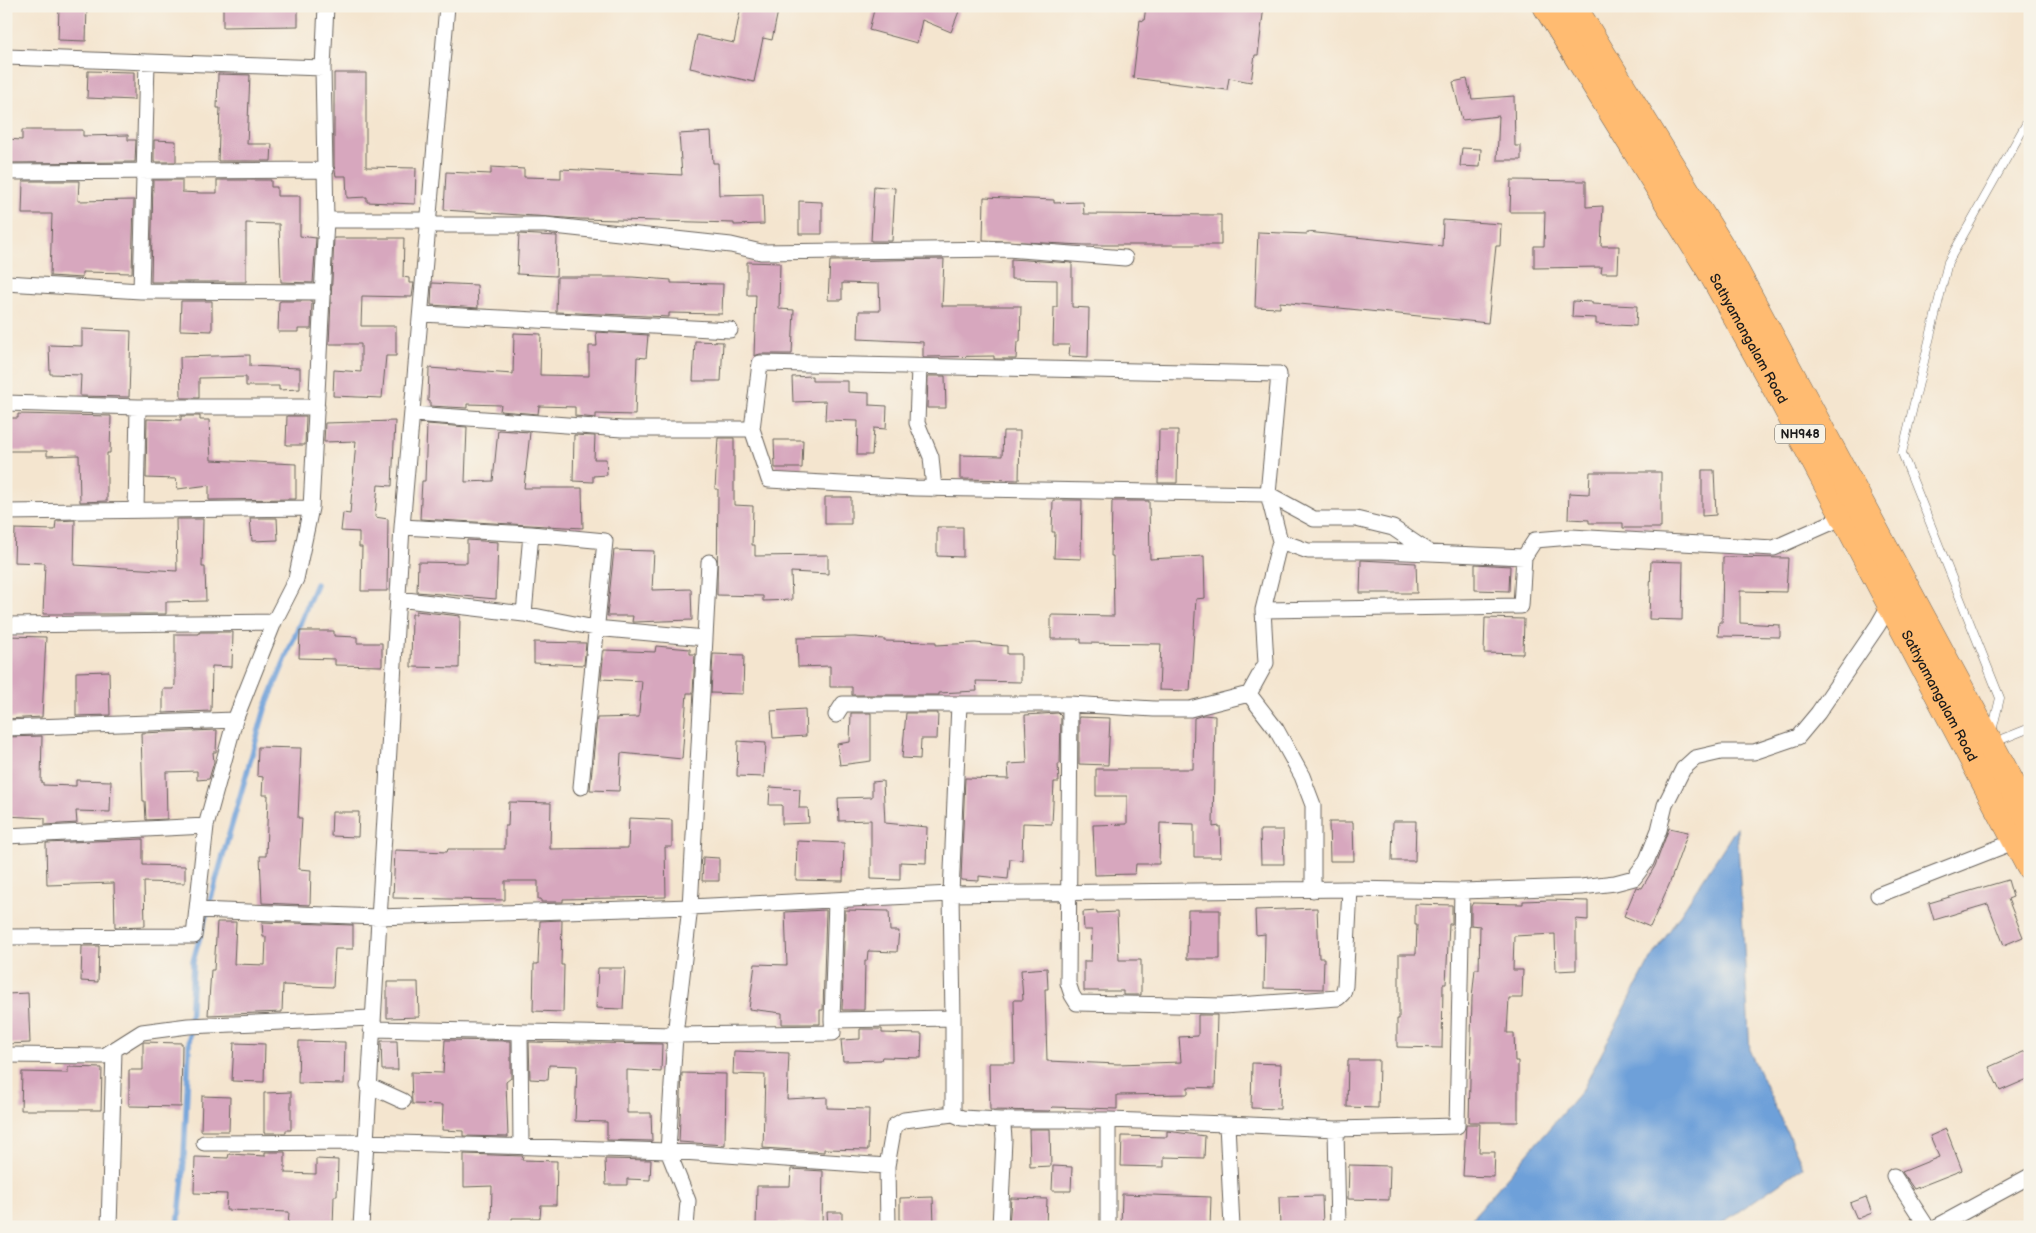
<svg xmlns="http://www.w3.org/2000/svg" width="2036" height="1233" viewBox="0 0 2036 1233" font-family="'Balsamiq Sans',sans-serif">
  <style>
    .water { fill: #6ea0d9; stroke: #455e7a }
    .lines { fill: none; stroke-linecap: round; stroke-linejoin: round }
    .stream { stroke: #6ea0d9; stroke-width: 5.5 }
    .building { fill: #d7a7be }
    .lane-casing { stroke: #68625b; stroke-width: 9 }
    .street-casing { stroke: #68625b; stroke-width: 17 }
    .highway-casing { stroke: #68625b; stroke-width: 29 }
    .lane { stroke: #fff; stroke-width: 8 }
    .street { stroke: #fff; stroke-width: 15 }
    .highway { stroke: #ffbb71; stroke-width: 28 }
    .labels { text-anchor: middle; stroke-width: 4; stroke-linejoin: round; paint-order: stroke }
    .shield { fill: #f7f3e8; stroke: #5e5c59; stroke-width: 1 }
    .shield-label { font-size: 12px; font-weight: bold; fill: #1c1c1c }
    .street-label { font-size: 14px; fill: #1c1c1c; stroke: #f7f3e8 }
  </style>
  <rect width="100%" height="100%" fill="#f7f3e8"/>
  <filter id="ink" filterUnits="userSpaceOnUse"><feTurbulence type="fractalNoise" baseFrequency=".02" numOctaves="2"/><feDisplacementMap in="SourceGraphic" scale="10" xChannelSelector="R" yChannelSelector="G"/><feConvolveMatrix kernelMatrix="1 2 1 2 8 2 1 2 1" color-interpolation-filters="sRGB"/></filter>
  <filter id="wash" filterUnits="userSpaceOnUse"><feTurbulence type="fractalNoise" baseFrequency=".0096" numOctaves="4" result="noise"/><feDisplacementMap in="SourceGraphic" scale="20" xChannelSelector="R" yChannelSelector="G"/><feGaussianBlur stdDeviation="1.12" result="paint"/><feColorMatrix in="noise" values="0 0 0 0 0 0 0 0 0 0 0 0 0 0 0 0 0 1.4 0 .05"/><feComposite in="paint" operator="in"/></filter>
  <g filter="url(#wash)">
    <rect width="100%" height="100%" fill="#f4e5cf"/>
    <path class="water" d="M1737,827L1750,1052L1803,1167L1716,1227H1470L1473,1217L1583,1089L1648,964Z"/>
    <g class="lines">
      <path class="stream" d="M178,1227L183,1178L193,961L265,709L316,584"/>
    </g>
    <g id="blocks">
      <path class="building" d="M59,6H87L86,41L58,40Z
        M223,6H298V26L223,27Z
        M741,6H779L772,40L763,38L754,82L690,68L697,35L734,43Z
        M875,6H961L951,32L922,20L917,43L869,30Z
        M1146,6H1264L1258,55H1255L1251,82L1229,78L1227,90L1133,78L1140,20L1144,21Z
        M88,71L134,72V100L87,98Z
        M334,73H366V167L416,168L415,204L367,202V197L347,198L346,176H336L334,166Z
        M218,74L250,75L247,144H272L271,161H218L220,108H217Z
        M1467,79L1472,99L1514,96L1515,146H1521V160H1497L1499,116L1462,120L1453,82Z
        M22,130H83V136L128,135V140H136L135,162L6,163V139L22,140Z
        M711,132L713,163H718L719,195L763,194L764,224L734,225V223L580,219L444,210L446,172L491,174V167L524,169V177L561,178V169L682,175L679,134Z
        M154,140L176,141V162H154Z
        M1462,148L1481,149L1480,167L1460,166Z
        M153,180H182V192L201,193H217V180H271V187H277V196H300V236L316,238L313,283L281,282L279,224L246,223V282H151Z
        M1511,180L1586,181V207L1603,206L1601,246H1619L1618,273H1601L1602,267L1534,268V246H1544L1545,212H1510Z
        M23,181H79L78,201L134,200L132,273L82,272V278L50,276L52,214H22Z
        M874,186L895,188L892,241H871Z
        M984,197L1054,200V203L1083,202L1084,214L1221,215V245H1084L983,240Z
        M799,201L822,202V234H799Z
        M1443,220L1501,224L1500,246H1496L1488,323L1280,302V308L1255,307L1258,232L1307,234V232L1442,246Z
        M519,234L557,236L556,276L517,274Z
        M334,238H404L403,277L409,278V283H414L412,297L362,296L361,326H396V356H386L382,398L333,396L334,370L361,372V344H329Z
        M944,259L942,306H1021L1020,342H1017L1016,359H994V356L923,357V342L858,339L859,311H880L879,284L842,283V300H828L830,261Z
        M1011,259L1072,263V307L1089,308L1088,357L1069,356L1070,345H1053L1054,307H1057V280L1011,279Z
        M747,262L780,263L779,309L794,310L792,354H760L754,356L756,295H747Z
        M557,277H632L671,280V283L723,284L722,314L669,313V317L556,312Z
        M432,283L477,285L478,308L431,305Z
        M181,301H212V331L180,330Z
        M281,301H312L311,329H298V332H278L279,302Z
        M1573,301L1592,302V304L1637,306L1636,326L1596,324V318L1572,317Z
        M82,329L131,331L129,397L80,396L81,375L50,374L49,345L82,346Z
        M596,332L648,335L646,358L637,357L635,415L596,414V418L575,416V407L539,406L538,414L500,411L501,405L467,404V408L430,406V401H428L429,368L513,374L514,333L541,334L540,375L589,376V346H597Z
        M695,341L723,342L721,381H693Z
        M250,355V366L300,368V389L279,390V386H246V377L199,378V398H181L180,357Z
        M812,376V381H848V392L869,393V405L887,406L886,429L874,428L872,455H857L858,421L825,420L826,401L793,402L792,377Z
        M928,376H945L946,408H927Z
        M18,414L111,416L110,453H107V501L80,502L79,455L47,456V451H6V418H18Z
        M181,416H200V420H209L211,460L296,464V499L209,500V485L178,489L176,479L146,478L147,419L181,420Z
        M287,416H306L305,445H286Z
        M395,421L392,486L378,485L375,517L388,519L387,591H361L362,547H359V532L341,531L343,513L350,514L356,441L324,442L325,423Z
        M427,424L467,427L465,482L493,481L498,430L530,432L524,488H582L583,528L420,519L422,481H425Z
        M1159,430H1178L1177,483H1158Z
        M1003,431H1020L1019,480L960,479V455L1002,456Z
        M574,435L595,436L594,459H606L607,475L593,476V482L573,481Z
        M718,438H734V505L753,506L752,545H755V556L828,555V574L791,572L792,600L763,601V596L717,595L718,489H715Z
        M774,440H803L802,468H775Z
        M1702,470H1714L1716,515L1702,516Z
        M1590,472H1661V528H1623V523H1589V520L1568,519L1569,493L1589,494Z
        M825,497H851V524H825Z
        M1053,500H1082L1081,559L1054,558L1055,532H1052Z
        M1112,501H1149L1150,559L1204,556L1205,598L1196,599L1190,691L1159,690L1161,644L1081,643V639H1051V615L1114,616L1113,556H1111Z
        M250,518H277L278,540L252,541Z
        M176,519H203L202,567H205L206,601L166,602V614H43L45,563L14,562L15,529L55,530L56,521L75,520L74,565L177,571Z
        M937,527H963V557L937,556Z
        M467,540L498,542L496,599L417,592L418,562L467,563Z
        M614,550L654,551L652,590L691,589L692,620L635,622H632L633,616H607Z
        M1723,557L1788,558L1786,592L1740,591V623L1780,625V637L1718,636L1719,622H1722Z
        M1361,560L1416,563L1417,593H1360Z
        M1651,561L1683,562L1682,620L1649,619Z
        M1475,564L1510,566L1509,591L1475,590Z
        M416,611L460,616L459,668L411,667L412,614H416Z
        M1485,618L1524,619L1523,654L1484,653Z
        M300,631H334V636L357,637V643H382V666L335,665V659L299,658Z
        M199,632H233L232,667L212,666L211,711L163,713V689H174L175,684V634H199Z
        M6,636L46,637L42,717L6,719Z
        M855,637L884,639V641L936,642V645L975,643L1007,646V654H1021V682L976,681L977,691L939,693V695H852V687H830V666L798,667L797,638Z
        M534,642L586,643L584,665L534,663Z
        M656,646L690,649V654H695L693,693H687L682,759L621,753L619,791L590,790L597,718L639,717V713L642,681L601,679L604,650L655,652Z
        M713,654L744,655L743,694L711,693Z
        M109,671L110,715L76,716V672Z
        M805,709L806,736L773,738L771,711Z
        M851,713H871V761L840,765L837,744L850,742Z
        M906,713H938L937,739H921L920,759L902,758Z
        M1058,713L1061,716L1060,764H1058L1059,782H1054L1052,824L1023,823L1022,860L1010,859L1008,879L979,876V881L961,880L965,778L1009,779L1008,764L1027,763L1025,715Z
        M1203,715L1215,716L1213,827L1220,826L1221,857H1194V824L1160,823L1159,864H1136L1135,874L1095,875L1093,825L1127,824V796H1096V769H1193L1194,718Z
        M1079,717L1110,718L1108,765L1079,764Z
        M217,730L216,752H213L214,762L209,779L197,780V771L166,772L167,819L146,820L145,801H143L141,733Z
        M42,736L41,782H43V785L76,786V780L111,781L110,812L76,811L77,823L45,825V818L6,816V737Z
        M738,741L766,743L764,777L737,776Z
        M258,747L301,748L298,818H302L299,869L311,870L310,905L262,903L260,856H266L268,795H262L263,777L257,776Z
        M883,781L885,823L927,827L926,863L900,862V880L871,879V820L839,821L838,798L872,797V782Z
        M770,787L800,789L799,808H808L809,823L782,824V805H769Z
        M509,802L551,803L550,849L628,848L629,818L672,820V847H665L666,897L563,899V902H541V899H538V881H505V900L393,898L395,850L447,852L448,849H505V826H508Z
        M332,812H359L358,837L331,836Z
        M1393,821H1416L1415,861H1392Z
        M1329,822H1353L1354,861H1330Z
        M1669,828L1688,832L1669,885L1650,927L1624,916L1636,887L1642,888L1655,866Z
        M1260,830H1283L1284,864H1261Z
        M143,839V865L185,866V883L144,882L145,926L115,927L114,883L47,885L46,843Z
        M797,841L844,843L843,881L796,880Z
        M703,857L719,858V881H702Z
        M2008,880L2013,897L2008,899L2023,937L2004,945L1988,904L1934,920L1929,903Z
        M1549,900L1588,901V920L1576,919V970L1556,971L1555,934L1514,936L1513,970H1523L1522,998H1509L1507,1033H1514L1515,1061H1518V1122H1469L1472,998L1475,969H1479L1480,926L1471,925V906L1473,903L1523,904V901Z
        M1415,904L1452,905V924H1449L1446,984H1443L1442,1048L1397,1047V1019H1399V954H1416L1417,925H1415Z
        M1317,908L1319,958H1324L1323,989L1264,988L1265,934L1256,935L1255,910Z
        M826,910L823,1010H820V1024H782V1013L749,1009L755,964L787,965L785,912Z
        M845,910L889,911L890,931H899L897,952L868,951L867,961H865L864,1010H842Z
        M1188,910H1220V959H1187Z
        M1097,911V913L1117,912L1119,960H1141V995H1123V991H1084V961H1091L1092,930H1084L1083,912Z
        M562,920L561,965H564L563,1012L533,1011L534,964H538L540,921Z
        M217,922H236L234,964L265,965L266,937H263L262,922L353,925V949H335L333,987L283,985L282,1012L208,1015L211,970H214Z
        M82,946H99L98,982L81,981Z
        M598,968H625L623,1009L596,1008Z
        M1047,968L1048,989H1045L1047,1061L1118,1064L1181,1062L1179,1037L1198,1036V1015H1217L1215,1088L1188,1087V1094L1117,1095V1109L1053,1107L1049,1111L990,1110L989,1063H1015L1014,1000H1023L1021,970Z
        M387,982H418L419,1017L387,1018Z
        M28,993L30,1043L6,1044V994Z
        M860,1029H882V1033L922,1034L921,1058L882,1057L881,1060L843,1061L841,1040L860,1039Z
        M445,1040L511,1041V1078L506,1082L508,1137L463,1136V1131L442,1130L443,1105L412,1104L411,1072L443,1073Z
        M299,1041L345,1042L344,1084L298,1083Z
        M381,1041H397L398,1070H382Z
        M143,1042L182,1043L181,1107L129,1106V1070H143Z
        M529,1042L662,1044L661,1072L627,1070V1113H651L652,1141L607,1140V1122L575,1121L577,1066L549,1065L548,1080L530,1079Z
        M234,1043L265,1044L264,1082L232,1081Z
        M2030,1049V1078L2000,1091L1989,1067Z
        M734,1051L789,1053L787,1099L827,1097V1108L869,1109L868,1150L824,1149V1152L763,1148L765,1075L733,1074Z
        M1348,1060H1379L1378,1108L1347,1107Z
        M1252,1063L1281,1064L1280,1109L1251,1108Z
        M68,1067L102,1068L101,1110H21L22,1072L68,1073Z
        M682,1073L726,1074L725,1145L679,1142Z
        M291,1092V1130H286V1133H264V1093Z
        M202,1096L230,1097L229,1131H201Z
        M1466,1124H1480L1479,1152H1495L1494,1177L1463,1176Z
        M1029,1129H1050L1051,1166L1030,1167Z
        M1946,1129L1962,1170L1914,1189L1902,1172L1939,1157L1930,1136Z
        M1167,1131L1205,1136L1204,1158L1164,1157V1167L1121,1166L1122,1136L1167,1137Z
        M265,1152H285V1173L316,1174V1159L338,1160L337,1196H334L333,1227H288L289,1212L226,1210L227,1194L194,1193L195,1157L228,1158L229,1154L265,1156Z
        M464,1154L523,1156L522,1160L557,1161L556,1205H541L540,1218H512V1227H491L492,1186L464,1187Z
        M605,1159L651,1160L650,1180L627,1179V1185H606Z
        M1349,1165L1390,1166L1389,1200L1348,1199Z
        M1053,1166L1072,1167L1071,1191H1052Z
        M791,1169L823,1171L822,1224L779,1222V1227H756L757,1186H790Z
        M1122,1194L1211,1197L1210,1227H1121Z
        M1322,1196L1323,1227H1280L1279,1197Z
        M933,1197L934,1224L900,1225V1198Z
        M1866,1197L1872,1213L1857,1219L1850,1203Z
        M1011,1198L1047,1199L1046,1227H1009Z
        M827,1212H842V1226L828,1227Z"/>
    </g>
  </g>
  <g filter="url(#ink)">
    <use href="#blocks" fill-opacity="0" stroke="#68625b" stroke-width="1"/>
    <g class="lines">
      <g class="lane-casing">
        <path id="lane" d="M1992,731L2000,698L1902,453L1948,262L2030,117
          M1995,742L2030,728"/>
      </g>
      <g class="street-casing">
        <path id="street" d="M6,57L323,68
          M6,172L326,170
          M326,220H430
          M429,225H545L731,245L761,252L1007,249L1125,258
          M6,283L141,291L323,292
          M141,291L147,62
          M422,314L730,330
          M919,367L917,423L931,457L934,489
          M6,403L138,407H317
          M413,414L622,429H752
          M136,510L138,407
          M6,512L311,508
          M402,527L531,534L605,541L581,787
          M1280,541L1308,551H1382L1524,557
          M1263,610L1521,606L1524,557L1535,540L1571,537L1774,548L1844,517
          M524,614L531,534
          M6,625L274,622
          M705,638L709,562
          M1249,694L1276,729L1302,776L1313,805V890
          M959,704H1070L1154,709H1190L1249,694L1266,663L1263,610L1280,541L1268,494L1279,374L760,363L752,429L769,480L915,488L1268,494L1314,519H1356L1393,528L1430,553
          M1070,704L1068,983L1072,995L1077,1003L1223,1006L1338,998L1343,993L1345,986L1350,889
          M6,728L235,720
          M6,836L206,826
          M1878,895L2016,841
          M197,910L378,917L690,907L951,894L1350,889L1462,891L1581,887L1615,883L1634,878L1646,862L1659,830L1665,805L1683,769L1695,758L1721,752H1754L1798,737L1818,713L1878,625L1890,604
          M6,937L194,936L206,826L235,720L274,622L296,579L311,508L326,220L323,68L326,6
          M953,1018V1114L962,1118L1000,1120H1108V1227
          M832,1020L836,901
          M371,1029L675,1035L690,907L705,638L595,628L524,614L398,599
          M520,1032L521,1147
          M6,1055L104,1056L142,1032L188,1026L371,1018
          M368,1085L403,1101
          M1000,1120L1003,1126L1004,1139L1000,1227
          M1108,1120L1227,1124
          M1336,1129L1338,1227
          M204,1143L365,1142L668,1151L675,1035L833,1033L832,1020L953,1018L951,894L959,704H843L836,715
          M1894,1176L1927,1227
          M109,1227L114,1050
          M361,1227L402,527L447,6
          M686,1227L688,1201L668,1151L887,1166
          M888,1227L887,1166L894,1126L904,1120L953,1114
          M1232,1227L1227,1124L1336,1129L1457,1126L1462,891
          M1936,1227L2030,1176"/>
      </g>
      <g class="highway-casing">
        <g id="highway">
          <path id="s1" d="M1547,6L1713,274L1783,400L2030,866"/>
          <path d="M1572,6L1731,264L2030,819"/>
        </g>
      </g>
      <use href="#lane" class="lane"/>
      <use href="#street" class="street"/>
      <use href="#highway" class="highway"/>
    </g>
  </g>
  <g class="labels">
    <rect class="shield" x="1775" y="424.5" width="50" height="19" rx="4"/>
    <g class="shield-label">
      <text x="1800" y="438">NH948</text>
    </g>
    <g class="street-label">
      <text dy="5" stroke="none"><textPath href="#s1" startOffset="389">Sathyamangalam Road</textPath></text>
      <text dy="5" stroke="none"><textPath href="#s1" startOffset="794">Sathyamangalam Road</textPath></text>
    </g>
  </g>
  <rect width="2036" height="1233" fill="none" stroke="#f7f3e8" stroke-width="25"/>
</svg>
